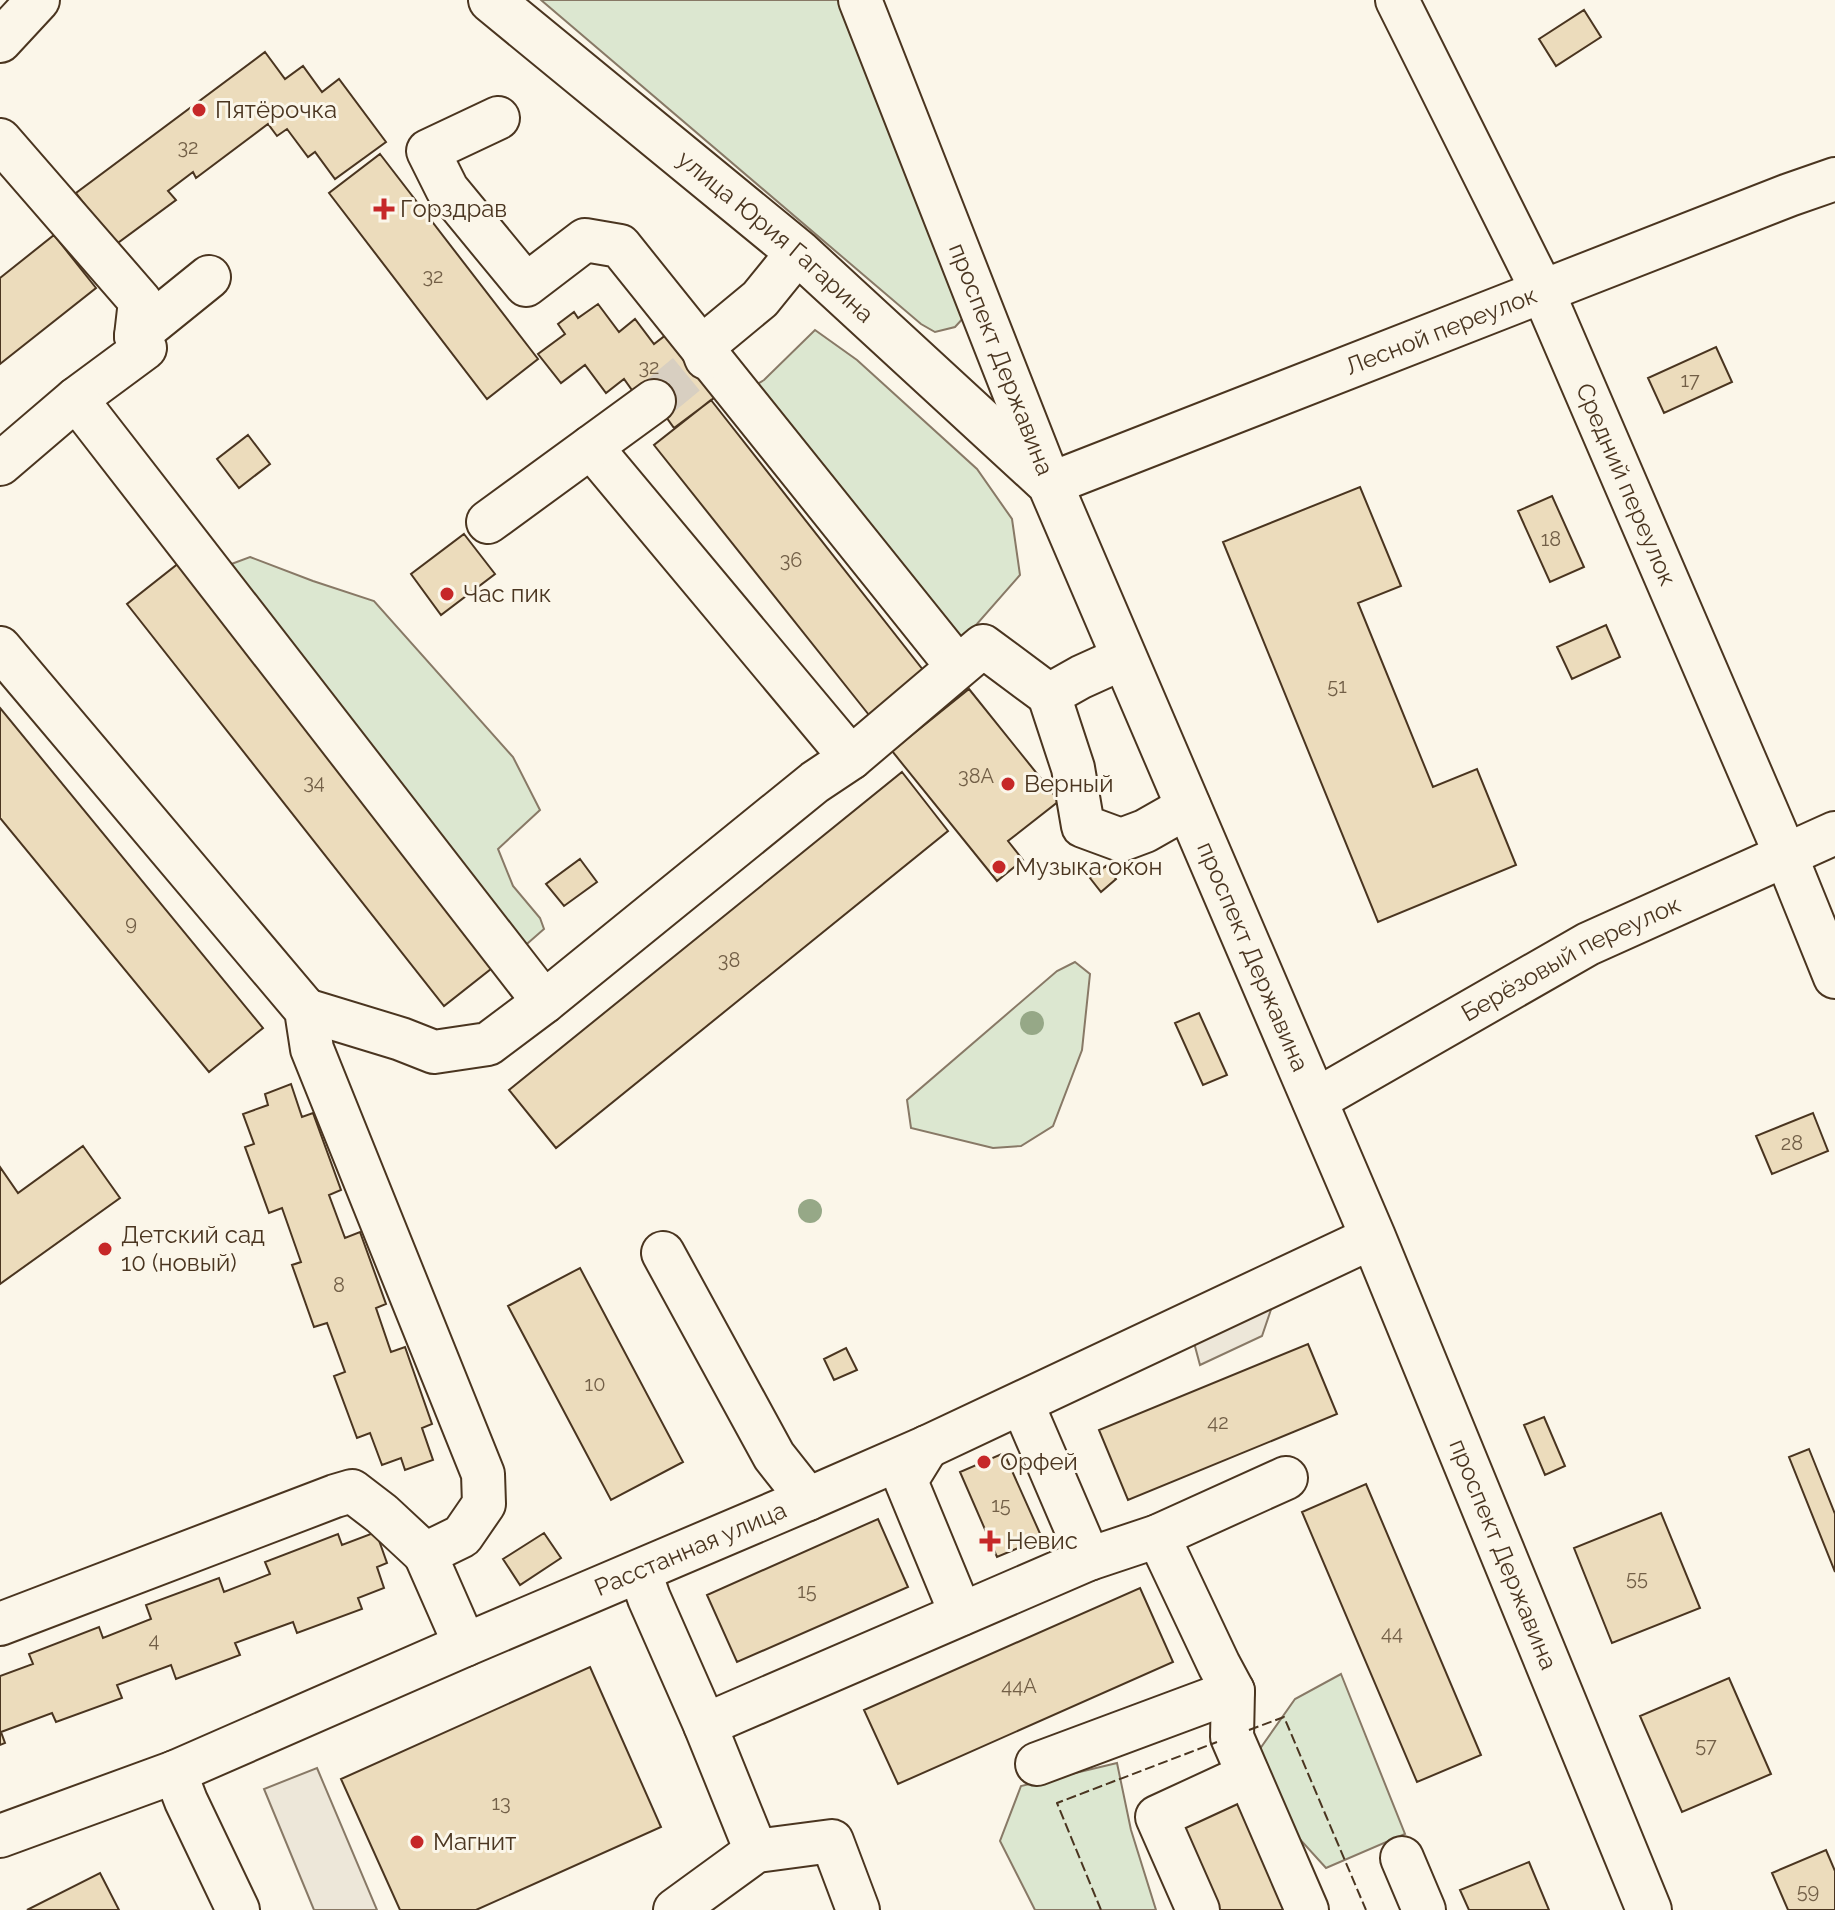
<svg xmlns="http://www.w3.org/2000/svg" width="1835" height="1910" viewBox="0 0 1835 1910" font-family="Raleway,sans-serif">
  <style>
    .green { fill: #dce7d0; stroke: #887966; stroke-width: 2 }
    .parking { fill: #ede7d9; stroke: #887966; stroke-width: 2 }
    .building { fill: #ecdcbc; stroke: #4a3520; stroke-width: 2 }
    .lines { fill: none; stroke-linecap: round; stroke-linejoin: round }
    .minor-tunnel { stroke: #d8cfc1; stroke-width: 42; stroke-dasharray: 42 21; stroke-linecap: butt }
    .minor-casing { stroke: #4a3520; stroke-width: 46 }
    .major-casing { stroke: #4a3520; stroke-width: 48 }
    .minor { stroke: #fbf6e9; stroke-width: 42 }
    .major { stroke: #fbf6e9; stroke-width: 44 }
    .fence { stroke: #4a3520; stroke-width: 2; stroke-dasharray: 10 4; stroke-linecap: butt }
    .tree { fill: #96a887 }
    .poi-dot { fill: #c62828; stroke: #fbf6e9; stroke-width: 3 }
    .labels { text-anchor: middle; stroke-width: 6; stroke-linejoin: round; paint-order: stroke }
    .number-label { font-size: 20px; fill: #725f47 }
    .poi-label { font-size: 24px; fill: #4a3520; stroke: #fbf6e9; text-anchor: start }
    .street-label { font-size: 24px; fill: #4a3520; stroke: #fbf6e9 }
  </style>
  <rect width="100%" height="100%" fill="#fbf6e9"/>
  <path class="green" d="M541,0H838L886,113L966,315L955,327L935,332L921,324Z
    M815,330L857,360L977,469L1012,519L1020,575L948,657L727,402L764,380Z
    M250,557L313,581L374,601L513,757L540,810L498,849L513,886L540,918L544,929L520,950L226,566Z
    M1075,962L1090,974L1082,1050L1053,1126L1021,1146L993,1148L911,1128L907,1100L1057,971Z
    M1341,1674L1405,1834L1326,1868L1296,1835L1257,1753L1295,1699Z
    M1117,1763L1131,1830L1156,1910H1035L1000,1841L1021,1786Z"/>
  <path class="parking" d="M1281,1280L1262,1336L1200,1365L1189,1324Z
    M317,1768L377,1910H314L264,1789Z"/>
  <path class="building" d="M1584,10L1601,37L1556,66L1539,39Z
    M265,52L285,79L303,66L322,92L339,79L386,142L335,179L315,152L308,157L287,129L277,136L268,124L196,178L193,172L168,191L176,200L115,245L76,193Z
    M380,154L538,359L487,399L329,193Z
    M54,235L96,288L0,364V278Z
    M598,304L619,332L635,319L654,344L675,328L722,392L674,428L654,400L644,407L624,379L606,393L585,365L561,383L538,354L565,334L558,324L574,312L578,318Z
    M1716,347L1732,382L1664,413L1648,378Z
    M711,400L927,675L869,715L654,445Z
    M248,435L270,464L239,488L217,459Z
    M1360,487L1401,586L1358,603L1433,787L1477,769L1516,865L1378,922L1223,542Z
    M1552,496L1584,567L1550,582L1518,511Z
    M464,534L495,574L441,615L411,574Z
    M184,559L501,961L444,1006L127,604Z
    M1606,625L1620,657L1572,679L1557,647Z
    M969,689L1059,801L1008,841L1023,860L997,881L892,751Z
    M0,708L263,1028L209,1072L0,818Z
    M902,772L948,831L556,1148L509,1090Z
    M580,859L597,882L564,906L546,884Z
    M1106,866L1116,879L1101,892L1090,878Z
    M1199,1013L1227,1075L1203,1085L1175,1023Z
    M291,1084L302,1117L313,1113L341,1190L329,1195L345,1238L360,1232L386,1304L376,1308L391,1352L405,1347L432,1424L422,1428L433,1460L405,1470L401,1458L382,1465L370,1433L357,1438L334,1376L345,1372L327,1323L314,1327L292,1265L301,1262L282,1208L269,1213L245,1147L254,1144L243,1114L268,1105L265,1094Z
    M1813,1113L1828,1151L1772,1174L1756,1136Z
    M83,1146L120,1198L0,1284V1167L18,1193Z
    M580,1268L683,1462L611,1500L508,1306Z
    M1308,1344L1337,1414L1128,1500L1099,1430Z
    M846,1348L857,1370L834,1380L824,1359Z
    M1544,1417L1565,1466L1545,1475L1524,1425Z
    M1809,1449L1835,1514V1572L1789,1457Z
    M1004,1453L1042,1538L997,1557L960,1472Z
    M1366,1484L1481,1755L1417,1782L1302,1512Z
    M1661,1513L1700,1608L1612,1643L1574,1548Z
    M878,1519L908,1587L737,1662L707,1595Z
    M376,1532L387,1563L377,1567L384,1588L358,1598L362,1609L297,1633L293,1622L235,1643L240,1655L176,1679L171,1665L117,1685L122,1698L56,1722L52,1713L1,1732L5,1743L0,1745V1676L33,1664L29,1654L99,1627L103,1638L151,1619L146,1605L219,1578L224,1592L270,1574L265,1562L338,1534L342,1545Z
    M544,1533L561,1558L520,1585L503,1559Z
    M1140,1588L1173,1662L898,1784L864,1710Z
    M590,1667L661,1827L476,1910H400L341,1779Z
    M1729,1678L1771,1774L1682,1812L1640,1716Z
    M1243,1798L1292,1910H1218L1181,1825Z
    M1826,1850L1835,1871V1910H1788L1772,1873Z
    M1529,1862L1549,1910H1469L1460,1890Z
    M100,1873L119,1910H27Z"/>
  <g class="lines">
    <path class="minor-tunnel" d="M654,401L706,358"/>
    <g class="minor-casing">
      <g id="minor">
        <path id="s1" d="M860,0L1050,484L1789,195L1835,179"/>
        <path id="s2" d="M1397,0L1543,292L1786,856L1835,977"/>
        <path d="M0,41L38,0"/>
        <path d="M498,118L428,151L447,189L526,285L585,240L620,246L957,666"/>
        <path d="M0,140L140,301L136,336L145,348L76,399L0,464"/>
        <path d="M136,336L209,277"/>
        <path d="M706,358L702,347L760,299L798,252"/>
        <path d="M76,399L544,1002L815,782L851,758L983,646L1049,695"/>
        <path d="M591,447L851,758"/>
        <path d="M488,522L654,401"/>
        <path d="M0,648L306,1010L312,1049L483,1474L484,1504L462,1536L425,1554L465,1645"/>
        <path d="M1123,658L1081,677L1049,695L1073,768L1083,826L1121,840L1145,831L1189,806"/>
        <path d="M306,1010L401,1039L434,1052L488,1044L544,1002"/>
        <path id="s3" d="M1314,1101L1588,944L1835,833"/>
        <path d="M663,1253L774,1456L808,1499"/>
        <path d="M1022,1403L1089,1559"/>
        <path d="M927,1447L906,1481L961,1614"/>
        <path d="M1158,1536L1219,1665L1233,1691L1232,1737L1307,1910"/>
        <path d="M640,1572L649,1598L705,1725L756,1851L832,1841L858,1910"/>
        <path d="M0,1624L335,1496L352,1491L382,1514L425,1554"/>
        <path d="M705,1725L1089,1559L1158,1536L1286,1478"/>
        <path d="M1037,1764L1233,1691"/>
        <path d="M175,1772L186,1801L238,1910"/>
        <path id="s4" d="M0,1836L175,1772L465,1645L808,1499L927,1447L1373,1237"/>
        <path d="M1402,1858L1424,1910"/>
        <path d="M675,1910L756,1851"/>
        <path d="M1198,1910L1157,1817L1248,1775"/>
      </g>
    </g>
    <g class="major-casing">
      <g id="major">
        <path id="s5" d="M491,0L798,252L1050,484L1373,1237L1649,1910"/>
      </g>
    </g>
    <use href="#minor" class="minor"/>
    <use href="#major" class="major"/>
    <path class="fence" d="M1249,1730L1284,1717L1366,1910
      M1101,1910L1057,1803L1217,1742"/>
  </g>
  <g class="tree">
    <circle cx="1032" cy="1023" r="12"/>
    <circle cx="810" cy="1211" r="12"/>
  </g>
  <g class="poi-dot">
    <circle cx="199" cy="110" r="8"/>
    <path d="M380 197h8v8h8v8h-8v8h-8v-8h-8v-8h8z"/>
    <circle cx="447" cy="594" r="8"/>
    <circle cx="1008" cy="784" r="8"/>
    <circle cx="999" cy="867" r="8"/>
    <circle cx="105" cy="1249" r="8"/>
    <circle cx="984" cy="1462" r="8"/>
    <path d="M986 1529h8v8h8v8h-8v8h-8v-8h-8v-8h8z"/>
    <circle cx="417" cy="1842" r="8"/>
  </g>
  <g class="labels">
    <g class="number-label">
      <text x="188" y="154">32</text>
      <text x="433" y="283">32</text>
      <text x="649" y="374">32</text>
      <text x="1690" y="387">17</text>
      <text x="1551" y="546">18</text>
      <text x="791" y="567">36</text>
      <text x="1337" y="693">51</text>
      <text x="976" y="783">38А</text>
      <text x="314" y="789">34</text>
      <text x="131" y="930">9</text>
      <text x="729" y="967">38</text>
      <text x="1792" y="1150">28</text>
      <text x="339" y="1292">8</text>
      <text x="595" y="1391">10</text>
      <text x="1218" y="1429">42</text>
      <text x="1001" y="1512">15</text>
      <text x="1637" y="1585">55</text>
      <text x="807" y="1598">15</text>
      <text x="1392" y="1640">44</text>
      <text x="154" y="1647">4</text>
      <text x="1019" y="1693">44А</text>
      <text x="1706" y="1752">57</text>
      <text x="501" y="1810">13</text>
      <text x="1808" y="1898">59</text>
    </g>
    <g class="poi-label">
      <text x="215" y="118">Пятёрочка</text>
      <text x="400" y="217">Горздрав</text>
      <text x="463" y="602">Час пик</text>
      <text x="1024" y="792">Верный</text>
      <text x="1015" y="875">Музыка окон</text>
      <text x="121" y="1243">Детский сад<tspan x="121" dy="28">10 (новый)</tspan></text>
      <text x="1000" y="1470">Орфей</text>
      <text x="1006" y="1549">Невис</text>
      <text x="433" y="1850">Магнит</text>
    </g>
    <g class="street-label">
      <text dy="8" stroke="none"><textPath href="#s5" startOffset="370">улица Юрия Гагарина</textPath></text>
      <text dy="8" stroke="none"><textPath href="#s1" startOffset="940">Лесной переулок</textPath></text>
      <text dy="8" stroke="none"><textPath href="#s1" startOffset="386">проспект Державина</textPath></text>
      <text dy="8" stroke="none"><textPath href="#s2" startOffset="536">Средний переулок</textPath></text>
      <text dy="8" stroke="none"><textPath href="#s5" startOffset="1254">проспект Державина</textPath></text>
      <text dy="8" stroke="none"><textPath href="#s3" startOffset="294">Берёзовый переулок</textPath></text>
      <text dy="8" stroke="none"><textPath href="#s4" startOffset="748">Расстанная улица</textPath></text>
      <text dy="8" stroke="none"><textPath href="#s5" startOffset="1902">проспект Державина</textPath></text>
    </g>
  </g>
</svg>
